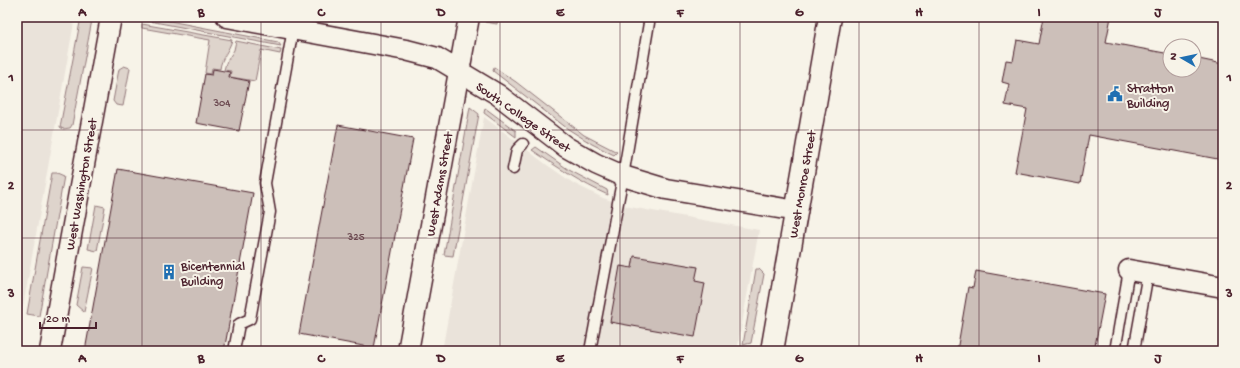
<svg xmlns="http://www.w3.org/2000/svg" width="1240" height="368" viewBox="0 0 1240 368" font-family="'Gochi Hand',sans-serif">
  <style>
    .built { fill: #eae3da }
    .green { fill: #ded4cc; stroke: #947a7c }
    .building { fill: #ccbfb9; stroke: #4a1f2b }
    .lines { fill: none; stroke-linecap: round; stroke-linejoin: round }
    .lane-casing { stroke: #4a1f2b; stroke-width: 13 }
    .street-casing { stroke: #4a1f2b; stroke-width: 23 }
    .secondary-casing { stroke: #4a1f2b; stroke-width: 25 }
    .lane { stroke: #f7f3e8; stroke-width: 10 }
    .street { stroke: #f7f3e8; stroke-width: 20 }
    .secondary { stroke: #f7f3e8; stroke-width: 22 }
    .grid { fill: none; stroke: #4a1f2b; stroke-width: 1; stroke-opacity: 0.55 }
    .labels { text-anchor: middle; stroke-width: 4; stroke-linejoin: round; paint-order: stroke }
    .number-label { font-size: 11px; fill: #6a474e }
    .poi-label { font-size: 13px; fill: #4a1f2b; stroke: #f7f3e8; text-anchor: start }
    .street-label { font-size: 13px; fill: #4a1f2b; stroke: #f7f3e8 }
    .neatline { fill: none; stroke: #4a1f2b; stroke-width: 1.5 }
    .grid-label { font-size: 13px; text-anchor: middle; font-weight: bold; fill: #4a1f2b }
  </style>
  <rect width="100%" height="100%" fill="#f7f3e8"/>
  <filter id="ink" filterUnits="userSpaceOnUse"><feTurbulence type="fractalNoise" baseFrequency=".025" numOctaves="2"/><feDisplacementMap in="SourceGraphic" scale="8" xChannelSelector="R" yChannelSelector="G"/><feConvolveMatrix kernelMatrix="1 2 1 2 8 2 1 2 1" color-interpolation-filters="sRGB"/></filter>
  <g filter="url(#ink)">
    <path class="built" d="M17,17H75L17,340Z
      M484,117L547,165L573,183L603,198L630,207L759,230L737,351H442Z"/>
    <path class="green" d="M81,17H91L92,20L72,125L70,128L63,129L60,127Z
      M486,17H498L497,24L485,22Z
      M144,19H159L278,42L281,46L144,20Z
      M142,24L232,40C229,51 221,58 220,69L212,68L211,74L205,73L210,40L142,28Z
      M236,41L281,50L280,54L261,50L255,81L230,77L231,71L224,70L226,63L234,50Z
      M124,66L130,68L123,106L116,105L113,101L119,69Z
      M494,67L516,82L584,135L617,152L614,155L592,144L568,129L493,71Z
      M470,107L479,114L453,256L444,255Z
      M485,108L516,131V137L484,113Z
      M536,147L569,170L607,190L608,195C581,183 557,167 532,150Z
      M52,173H57L64,176L39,316L27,314Z
      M96,205L105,207L97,251L88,249Z
      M83,267L93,268L84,312L76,305Z
      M756,269H759L764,274L751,343L743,345Z"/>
    <path class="building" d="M1044,17H1111L1106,42L1170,54V70H1194V58L1223,64V160L1089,135L1080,184L1015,172L1027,109L1005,105L1009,84L1002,82L1006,60L1013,61L1017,40L1039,44Z
      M213,69L230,72L229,77L249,81L239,131L196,123L205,74L212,75Z
      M338,125L413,139L374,348L299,334Z
      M118,169L253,193L224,351H85Z
      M634,256L698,267L695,281L705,283L695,337L610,322L620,266L632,268Z
      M976,271L1105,294L1094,351H957L968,287L973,288Z"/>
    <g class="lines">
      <g class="lane-casing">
        <path id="lane" d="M513,169L517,150L523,144
          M234,351L239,324L250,319L270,212L265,183L293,29
          M590,351L623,176L650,17
          M1115,351L1129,270
          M1134,351L1148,273"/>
      </g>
      <g class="street-casing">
        <path id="street" d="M227,17L406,50L437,58L497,94L566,147L596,164L623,176L666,189L797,211
          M1129,270L1223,287
          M50,351L111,17
          M408,351L469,17"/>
      </g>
      <g class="secondary-casing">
        <path id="secondary" d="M772,351L830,17"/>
      </g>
      <use href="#lane" class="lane"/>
      <use href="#street" class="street"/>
      <use href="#secondary" class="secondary"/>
    </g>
  </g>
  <path class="grid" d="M142,17V351M261,17V351M381,17V351M500,17V351M620,17V351M740,17V351M859,17V351M979,17V351M1098,17V351M17,130H1223M17,238H1223"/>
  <defs>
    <g id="civic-bare" transform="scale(1.2)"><path d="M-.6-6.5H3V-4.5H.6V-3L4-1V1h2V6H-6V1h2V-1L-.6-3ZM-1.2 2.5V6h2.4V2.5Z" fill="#1f6fb2" stroke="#f7f3e8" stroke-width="2.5" paint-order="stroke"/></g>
    <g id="building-bare" transform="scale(1.2)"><path d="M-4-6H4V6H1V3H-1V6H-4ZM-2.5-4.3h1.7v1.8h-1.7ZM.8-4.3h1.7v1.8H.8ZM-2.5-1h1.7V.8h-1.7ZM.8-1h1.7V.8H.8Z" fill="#1f6fb2" stroke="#f7f3e8" stroke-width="2.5" paint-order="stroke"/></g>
  </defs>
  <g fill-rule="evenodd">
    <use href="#civic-bare" x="1115" y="94"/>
    <use href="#building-bare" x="169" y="272"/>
  </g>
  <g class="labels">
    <g class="number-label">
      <text x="222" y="106">304</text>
      <text x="356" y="240">325</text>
    </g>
    <g class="poi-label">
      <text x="1127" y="92">Stratton<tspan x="1127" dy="15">Building</tspan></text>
      <text x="181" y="270">Bicentennial<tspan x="181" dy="15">Building</tspan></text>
    </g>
    <g class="street-label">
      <text transform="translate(524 116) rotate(35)" y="5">South College Street</text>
      <text transform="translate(80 184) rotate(-80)" y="5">West Washington Street</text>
      <text transform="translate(438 184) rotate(-80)" y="5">West Adams Street</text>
      <text transform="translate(801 184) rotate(-80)" y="5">West Monroe Street</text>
    </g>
  </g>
  <rect width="1240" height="368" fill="none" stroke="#f7f3e8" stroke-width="44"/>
  <g transform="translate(1182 58) rotate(279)"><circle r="19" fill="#f7f3e8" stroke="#b29e9c"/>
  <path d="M0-3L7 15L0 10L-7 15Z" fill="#1f6fb2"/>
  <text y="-6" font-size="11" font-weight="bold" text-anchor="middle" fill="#4a1f2b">N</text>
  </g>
  <path d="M40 322v6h56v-6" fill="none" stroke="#4a1f2b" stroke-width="2"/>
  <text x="46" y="322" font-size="12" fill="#4a1f2b" stroke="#f7f3e8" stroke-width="3" paint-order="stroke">20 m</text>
  <rect x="22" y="22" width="1196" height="324" class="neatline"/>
  <g class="grid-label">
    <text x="82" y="16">A</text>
    <text x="201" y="16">B</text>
    <text x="321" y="16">C</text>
    <text x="441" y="16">D</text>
    <text x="560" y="16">E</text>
    <text x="680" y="16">F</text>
    <text x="799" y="16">G</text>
    <text x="919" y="16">H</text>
    <text x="1039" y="16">I</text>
    <text x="1158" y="16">J</text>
    <text x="11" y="81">1</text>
    <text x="1229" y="81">1</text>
    <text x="11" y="189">2</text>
    <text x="1229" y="189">2</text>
    <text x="11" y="297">3</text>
    <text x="1229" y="297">3</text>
    <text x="82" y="362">A</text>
    <text x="201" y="362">B</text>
    <text x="321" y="362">C</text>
    <text x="441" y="362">D</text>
    <text x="560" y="362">E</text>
    <text x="680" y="362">F</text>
    <text x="799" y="362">G</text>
    <text x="919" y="362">H</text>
    <text x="1039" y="362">I</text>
    <text x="1158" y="362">J</text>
  </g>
</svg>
